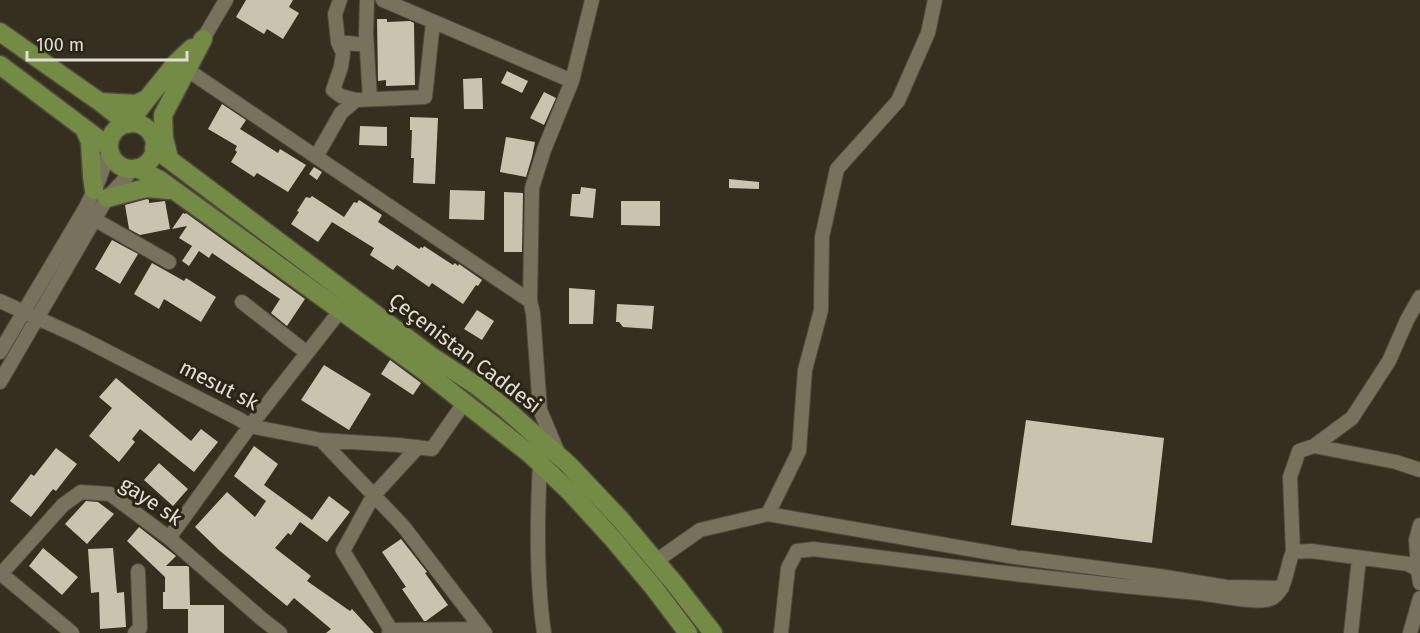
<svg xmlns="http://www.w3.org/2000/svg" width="1420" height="633" viewBox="0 0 1420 633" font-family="'Fira Sans',sans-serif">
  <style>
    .building { fill: #cac3af }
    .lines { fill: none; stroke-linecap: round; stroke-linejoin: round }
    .minor-casing { stroke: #4f4b3c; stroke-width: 16 }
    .major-casing { stroke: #4f4b3c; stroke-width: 21 }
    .minor { stroke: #77715e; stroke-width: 14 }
    .major { stroke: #738b45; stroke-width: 18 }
    .labels { text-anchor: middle; stroke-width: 6; stroke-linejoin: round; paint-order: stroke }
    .street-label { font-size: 21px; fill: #e2ded4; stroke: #2a2514 }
  </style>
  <rect width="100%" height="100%" fill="#342f1e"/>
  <path class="building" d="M246,0H293L289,7L299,13L283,39L267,29L264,34L236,17Z
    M377,19H387V22L410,21L414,23L415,85L386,86V80L378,81Z
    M507,71L528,81L522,93L501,83Z
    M482,78L483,109H464L463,79Z
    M544,92L556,98L544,125L530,118Z
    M222,104L246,120L240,129L278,153L280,149L306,165L288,192L257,173L254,177L231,162L237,152L235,150L237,146L208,129Z
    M410,117L438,118L435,184L413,183L414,158H411L412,130H410Z
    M360,126L387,127V146L359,145Z
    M506,137L535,142L532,157L526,177L500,172Z
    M314,167L322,172L317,180L309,174Z
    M729,179L759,182V189L729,188Z
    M581,187L596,189L593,218L570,216L572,194H580Z
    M450,190L485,191L484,220L449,219Z
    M504,192L523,193L522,252H504Z
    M312,196L344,217L354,202L357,203L359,200L382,215L378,222L419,249L421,247L423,248L424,246L453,265L455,263L458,266L459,264L482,280L478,286L476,285L463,304L432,283L429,287L397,265L393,270L370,255L374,248L332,222L318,242L291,224L299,212L297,211L306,197L310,198Z
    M147,199L149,200V203L165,201L170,229L140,235L129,229L125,205Z
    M621,201H660V226L621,225Z
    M183,213L185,214L186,213L305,299L287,326L271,313L280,299L212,253L209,258L199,251L189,266L182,261L192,246L179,238L187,226L172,229Z
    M112,240L138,254L120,284L95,269Z
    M152,263L184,281L186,278L216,297L201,322L164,299L159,309L134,294Z
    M569,288L595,290L593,324H569Z
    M617,304L654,306L652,329L623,327L619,322H616Z
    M477,310L494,321L482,340L464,329Z
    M390,360L421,383L413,395L381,374Z
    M324,365L371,394L349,430L301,400Z
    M116,378L191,441L201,429L218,442L194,472L140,429L132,439L135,442L119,462L89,436L112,408L99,397Z
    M1026,420L1164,438L1152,543L1011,525Z
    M254,446L278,464L264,485L312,520L329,496L350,512L327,542L300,522L291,535L288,533L275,548L311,576L307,581L350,611L352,609L374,633H326L331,629L294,598L287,606L220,551L195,527L227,492L255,517L266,501L234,476Z
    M56,448L77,464L56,491L53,489L31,517L10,501L31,474L34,476Z
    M159,463L188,489L173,506L144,480Z
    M86,501L98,502L114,514L87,544L65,524Z
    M139,527L176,556L166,566H187L189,567L190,605H224V633H188V609H163V592H165V577L127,541Z
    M401,539L427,572L425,573L448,605L426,621H424L402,589L406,587L382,552Z
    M43,548L78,577L62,595L29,566Z
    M113,548L117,593L124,592L126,627L100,629L99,592L91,593L88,549Z"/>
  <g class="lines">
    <g class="minor-casing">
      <path id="minor" d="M340,0L335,14L338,42L343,53L341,67L333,90L341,96L356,100
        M367,0L366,34L370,99
        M383,0L572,81
        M203,39L226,0
        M338,42L367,45
        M186,69L530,301
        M316,157L341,113L356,100L425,97L433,22
        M94,219L169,262
        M0,301L79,337L239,419L250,426L321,440L403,526L485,633
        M242,302L307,353
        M0,352L86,207L99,180L109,151
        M0,382L107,198L123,181L132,169
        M321,440L398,445L432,449L464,403
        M1314,446L1352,418L1389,361L1407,320L1420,297
        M559,455L540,410L533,313L530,301L532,188L544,150L572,81L592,0
        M540,463C537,520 536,577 544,633
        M768,514L799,451L805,370L821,310L822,237L837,169L898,101L928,33L935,0
        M169,538L250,426L340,311
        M1293,552L1290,477L1299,451L1314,446L1396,462L1420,470
        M656,561L700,530L768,514L1015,557L1159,576L1226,587L1282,588
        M1418,570L1416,540L1420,525
        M0,573L72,633
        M1,574L63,505L81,492L110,494L169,538L262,619L280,633
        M391,630L482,629
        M135,633L140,628L138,571
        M389,633L391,630L343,551L373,496L418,447
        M781,633L788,568L797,551L814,549C942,565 1069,582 1198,593C1215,595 1256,604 1270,599C1287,592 1286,566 1293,552L1311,551L1408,564L1418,570L1420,583
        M1351,633L1359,558
        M1410,633L1420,598"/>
    </g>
    <g class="major-casing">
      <path id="major" d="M0,32L100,102L128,124L147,99
        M0,65L109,147
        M100,102L136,104L147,99L176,63L192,48
        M109 146a23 23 0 1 1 46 0a23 23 0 1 1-46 0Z
        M84,128L90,142L92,176L94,190
        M154,148L431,356L477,386L507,410L568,464L621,520L675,584L713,633
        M168,154L164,138L163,115L203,39
        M137,168L160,180L423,370L530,454L570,492L613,539L654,588L688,633
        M107,198L146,188L169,190"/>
    </g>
    <use href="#minor" class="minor"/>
    <use href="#major" class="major"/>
  </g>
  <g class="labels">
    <g class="street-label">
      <text transform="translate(465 353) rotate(37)" y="7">Çeçenistan Caddesi</text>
      <text transform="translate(219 385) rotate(27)" y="7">mesut sk</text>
      <text transform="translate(151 501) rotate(34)" y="7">gaye sk</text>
    </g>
  </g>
  <path d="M27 51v9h160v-9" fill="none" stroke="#e2ded4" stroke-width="3"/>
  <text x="36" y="51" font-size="18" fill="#e2ded4" stroke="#2a2514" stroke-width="4.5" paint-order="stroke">100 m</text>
</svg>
